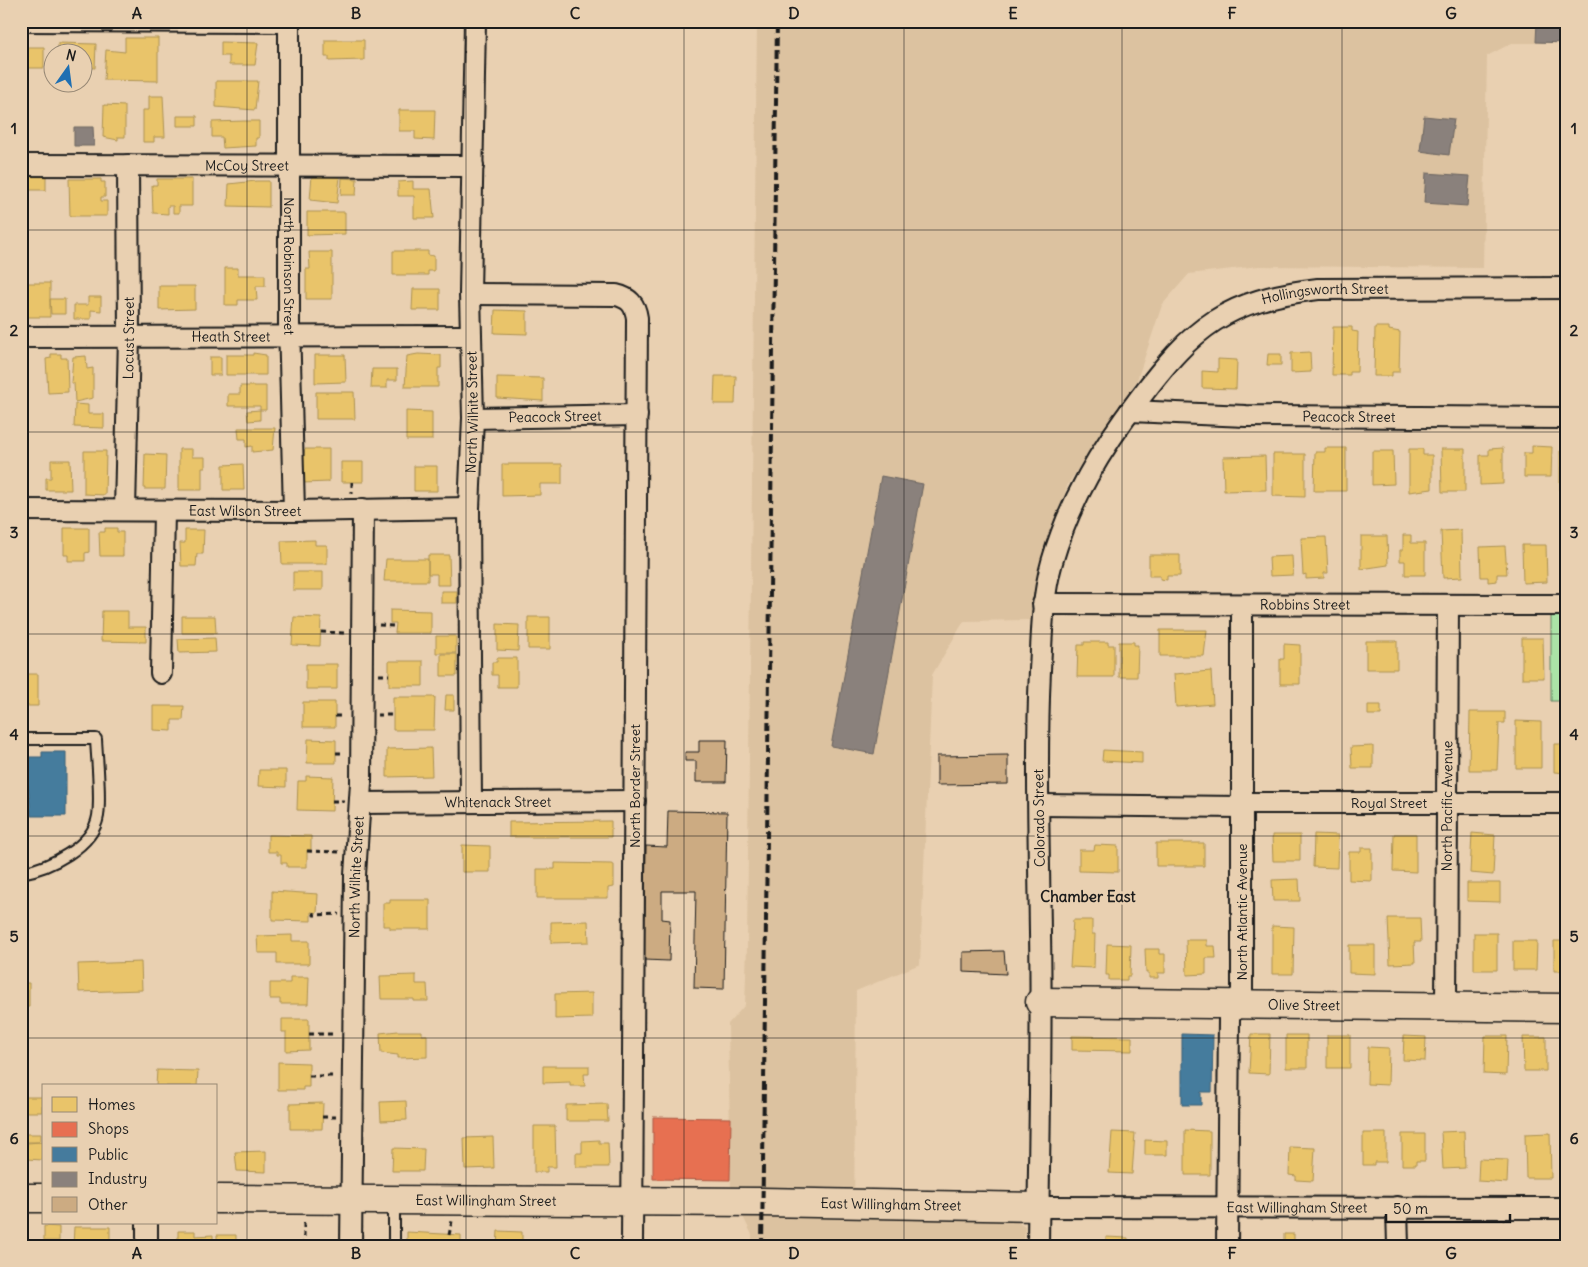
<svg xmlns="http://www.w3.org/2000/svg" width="1588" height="1267" viewBox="0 0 1588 1267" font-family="Delius,sans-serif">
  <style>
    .built { fill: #dcc2a0 }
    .green { fill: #abe3a7; stroke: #648062 }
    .homes { fill: #e9c46a; stroke: #ac9253 }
    .shops { fill: #e76f51; stroke: #aa5641 }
    .public { fill: #457b9d; stroke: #395e76 }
    .industry { fill: #8a817c; stroke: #69635f }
    .building { fill: #ccab82; stroke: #1c1c1c }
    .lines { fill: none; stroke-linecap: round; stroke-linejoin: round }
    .lane-casing { stroke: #1c1c1c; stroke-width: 14 }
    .street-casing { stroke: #1c1c1c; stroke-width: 24 }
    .secondary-casing { stroke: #1c1c1c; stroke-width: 31 }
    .path { stroke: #1c1c1c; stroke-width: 3; stroke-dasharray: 5 4; stroke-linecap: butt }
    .lane { stroke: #e9d0b1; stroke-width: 10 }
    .street { stroke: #e9d0b1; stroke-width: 20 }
    .secondary { stroke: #e9d0b1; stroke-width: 28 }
    .rail { stroke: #1c1c1c; stroke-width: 4; stroke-dasharray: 8 4; stroke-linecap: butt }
    .grid { fill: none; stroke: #1c1c1c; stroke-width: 1; stroke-opacity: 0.55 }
    .labels { text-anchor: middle; stroke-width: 5; stroke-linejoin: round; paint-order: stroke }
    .street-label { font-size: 14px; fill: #1c1c1c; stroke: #e9d0b1 }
    .neighbourhood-label { font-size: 15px; font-weight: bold; fill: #1c1c1c; stroke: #e9d0b1 }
    .neatline { fill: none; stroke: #1c1c1c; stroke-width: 2 }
    .grid-label { font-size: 16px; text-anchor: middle; font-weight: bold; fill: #1c1c1c }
  </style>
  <rect width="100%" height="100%" fill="#e9d0b1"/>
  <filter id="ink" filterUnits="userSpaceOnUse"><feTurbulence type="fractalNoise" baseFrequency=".02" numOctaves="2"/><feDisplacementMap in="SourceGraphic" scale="10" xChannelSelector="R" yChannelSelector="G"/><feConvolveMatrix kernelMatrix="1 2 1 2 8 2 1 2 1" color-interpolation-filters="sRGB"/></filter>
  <g filter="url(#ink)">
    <path class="built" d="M757,21H1567V43H1512L1487,56L1483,268L1259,266L1189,274L1162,305L1137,380L1068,484L1039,565L1031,620L964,621L932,675L920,964L856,991L854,1219L1014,1220L1025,1227L1024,1246H752V1235L731,1192L728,1024L745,1005L747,946Z"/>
    <path class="green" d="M1551,614L1567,615V701H1551Z"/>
    <path class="homes" d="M125,38H158V81L104,80L106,50L125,52Z
      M325,40H364V60L329,61V57H325Z
      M221,42L258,43L255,65H229V56H221Z
      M58,43L96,44L95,68L82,67V52H58Z
      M28,47H44V68H27Z
      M216,81H258L255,110L216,107Z
      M57,82H73V88H57Z
      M149,96H163L165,137H154V142H143V110H149Z
      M104,105L125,106V137H118V140L103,137Z
      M399,110H435L434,140L415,139V131H399Z
      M177,116H197V126H177Z
      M245,121H259V138H256V146L223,148L222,137H212V122Z
      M27,174H46V190H28Z
      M312,175L340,177L337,203L310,200Z
      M21,176H26L27,205H21Z
      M342,178L357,179L356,195H341Z
      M69,179H101V182H105V197H101V201H107V216H70Z
      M157,179H192V206H179V213H173V206H168V214L153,213L152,185H157Z
      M256,181H269V207L228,206L229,184Z
      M413,181V189H431L434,218H414V196H398V182Z
      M307,212H345V234L307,235Z
      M393,251H428V255L434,256V271H428V275H393Z
      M309,252H332V299H306V269H310Z
      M225,268H238V275H265V286H256L257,300H238V305H225Z
      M27,283H50V317H27Z
      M159,286H195V309L159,310Z
      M413,289H440V310H412Z
      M88,297H101V311L91,310V319H74V305H88Z
      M50,299H65V314H51Z
      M495,310L527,311V334L494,333Z
      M1566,323H1567V373H1564Z
      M1333,327H1352V331L1358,332L1357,372H1350V375H1332Z
      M1375,327H1389V330L1400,332L1399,372H1392V376H1374Z
      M1310,352L1311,372L1291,373V353Z
      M253,353L266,355V375H226V355H253Z
      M51,354H61V358H67L68,392L48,393L46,359L51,358Z
      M418,354L441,355V368H438V387H405L407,356Z
      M1268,354H1281V365H1267Z
      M315,355H345L346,382L315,383Z
      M86,356L87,369L93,368V398L75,402L74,383H71L73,357Z
      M210,357H221V375H210Z
      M1218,359L1237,360L1236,389L1202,388V371L1218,372Z
      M372,369H397V380H387V388H371Z
      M715,376H736L735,404H714Z
      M497,377L543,378V401L497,398Z
      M240,386H266V410H260V406H228V394H240Z
      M316,392H354L355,419H316Z
      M75,404L88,405V414H104V428L74,427Z
      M260,410V420L248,421L247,411Z
      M406,411L432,412V440H406Z
      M238,428H275L273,450L252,452V446L246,447V439H239Z
      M1532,446L1552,447L1551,477H1524V453H1532Z
      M1325,448H1346V491H1314L1315,452H1325Z
      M1503,448V484L1480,485V455H1489V449Z
      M179,449H192V457H205V468H202V490H179Z
      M305,449H329V482L303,483L302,461Z
      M1409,449H1423V455H1432V489L1409,492Z
      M1441,449H1465V492H1442Z
      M84,451H106L105,495L84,494Z
      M1372,451H1393L1394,484L1372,485Z
      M1560,451H1567V496H1560Z
      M145,454L166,455L165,489H144Z
      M1273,454H1305V497L1273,496Z
      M1265,456L1266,490L1224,491L1223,457Z
      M51,460H70L71,490H46V478H51Z
      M341,462H363V482H341Z
      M243,464L244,490H223V465Z
      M502,464H562V484H540V495L502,496Z
      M414,466H437V491H414Z
      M21,524L24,530V544H21Z
      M64,528H89V552L85,553V561H68V555H64Z
      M105,528H117V532H123V556H100L99,532H105Z
      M185,530H204L203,554H197L196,566H181L180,543H185Z
      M1461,530L1462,577L1443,578L1441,531Z
      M1403,535H1411V543H1425V575H1405V561H1400V550H1403Z
      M1361,536H1387L1388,565L1361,569Z
      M1326,537L1328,573H1324V578L1306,579V574L1303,575L1301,538Z
      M315,540V545H327V564H282L281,541Z
      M1522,545H1546L1547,582L1523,583Z
      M1505,546L1507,574H1497V581L1488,582V577H1481L1480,547Z
      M428,555H449L450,585H437V574H428Z
      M1149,555H1180V576H1167V580L1160,579V576H1149Z
      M1292,556L1293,575L1270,576L1269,557Z
      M386,559H428V581H384Z
      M293,572H323V590H293Z
      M441,591H457V603H441Z
      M390,610L431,611V633H395L396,623H390Z
      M102,611H128V627H146V642L101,641Z
      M182,616H215L216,633H182Z
      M294,617L321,618L320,646L292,645Z
      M528,617H550V649H528Z
      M21,623H24L25,641H21Z
      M497,624L519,625L518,651L497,650Z
      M1160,630H1207L1204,656H1160Z
      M436,636H456V653H436Z
      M215,638L216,652L179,653L178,639Z
      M1522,638H1543L1544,678H1522Z
      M1366,641H1397V669H1366Z
      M1084,642H1108V645H1114V677H1077L1078,645H1084Z
      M1119,642H1134V645H1138L1137,677H1119Z
      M1284,644L1300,645V684H1280V659H1284Z
      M441,654H457V676H441Z
      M497,658H517V687H498V675H492V662H497Z
      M389,661H423V686H389Z
      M306,664H337V689H306Z
      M1211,671L1213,704L1176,707L1174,674Z
      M21,674H38V706H21Z
      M446,695H454V710H445Z
      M393,697H435L434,730H393Z
      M303,702H335V727H303Z
      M1368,705H1381V715H1368Z
      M153,706H184L183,720H172V731L153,730Z
      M1470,712H1505V723H1499L1497,770H1469Z
      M1516,721L1541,722V768H1516Z
      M308,739L336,740V763H307Z
      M1554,744H1567V773L1554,772Z
      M1373,746V768H1352L1351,747Z
      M431,748L432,776L387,777V749Z
      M1103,750L1142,752V763L1102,761Z
      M259,770H286V787L258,786Z
      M306,776L333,777L332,811L297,810L298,781H306Z
      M611,821V837H509V822Z
      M1472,833L1495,835L1493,875L1470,873Z
      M1314,834L1338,835L1337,868L1313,867Z
      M1394,834H1416V872L1393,871Z
      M268,835L311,836V850H307V867H287V863H281V855H277V852H268Z
      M1272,835H1300V861H1273Z
      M1156,843H1204V866H1156Z
      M462,845L490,846V872H462Z
      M1095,845L1118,846V872L1079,871V850H1094Z
      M1361,848H1372V881L1349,880V852H1361Z
      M555,863L611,864L614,865V887L608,888V898H537V869H555Z
      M1299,879L1300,901H1273L1272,880Z
      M1467,883H1500V902L1467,901Z
      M272,891L318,894L317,913L311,912V921L272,920Z
      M21,892L27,893V907H24L26,927H21Z
      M390,900H430V929H390V926H383V903H390Z
      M1388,918H1420L1421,942H1414L1415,963L1390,964Z
      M1073,920H1092V934H1095L1094,968L1070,967Z
      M588,921L589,942L551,943V922Z
      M1272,926L1294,927L1293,974H1272Z
      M1474,933H1497V970H1474Z
      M292,935V941H309V964H277V953H258L257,936Z
      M1186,940H1207V946H1215L1216,958H1206V974L1187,975Z
      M1513,941H1537L1536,970H1513Z
      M1554,941H1567V971H1554Z
      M1107,944L1131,945L1130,976H1127V980H1109V975H1106Z
      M1349,945H1375V974L1349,973Z
      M1145,949H1159V954H1165V973H1158V978H1149V973H1146Z
      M141,962L142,990L79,992L78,964Z
      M416,975V984H427L428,1001H414V999H381L380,976Z
      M290,977H309L308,1004H280V999H270V983H290Z
      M21,983H29V1007H21Z
      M592,993V1018L555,1019V994Z
      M282,1019H309V1050L286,1051V1032H282Z
      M398,1031H422V1035H427V1057L398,1058V1055L381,1053L380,1033Z
      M1251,1034H1270L1269,1074L1249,1073Z
      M1286,1035H1307V1068H1286Z
      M1327,1035H1350V1068H1327Z
      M1072,1036L1132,1037V1051L1072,1050Z
      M1404,1036L1426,1037L1425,1061L1403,1060Z
      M1485,1036H1507L1506,1075L1484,1074Z
      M1523,1037H1546V1071H1524Z
      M1368,1047L1389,1048L1388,1085L1367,1084Z
      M21,1059H24L23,1090H21Z
      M278,1062L309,1063V1087H303V1090H278Z
      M543,1066H589V1074H584L585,1086H570V1082L543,1083Z
      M157,1070L198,1071L197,1086H156Z
      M21,1097H42V1112H21Z
      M406,1101L407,1120L381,1121L380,1102Z
      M323,1103L322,1129H290V1104Z
      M607,1104L608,1121H566V1105Z
      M534,1126H555L556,1167H547V1172H534Z
      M1185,1130L1210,1131V1175H1185Z
      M1464,1131L1465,1168L1443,1169L1441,1132Z
      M1112,1132L1135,1133L1132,1174L1109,1173Z
      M1363,1133H1386V1162H1374V1165H1363Z
      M1550,1133L1551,1178H1526L1525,1134Z
      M25,1134H41V1142H25Z
      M1402,1134H1425V1161H1416V1165H1402Z
      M493,1137L494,1168L465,1169L464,1138Z
      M599,1140V1143H608L609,1167H576V1153H582V1141Z
      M1145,1140L1167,1141V1155H1145Z
      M41,1142L43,1143V1160L26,1159L27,1143Z
      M1290,1147L1315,1148L1313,1181L1296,1180V1176L1289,1175Z
      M393,1148L424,1149L423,1171H392Z
      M266,1151V1172L237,1171L235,1152Z
      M1479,1159L1508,1160L1507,1183L1478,1181Z
      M44,1226L59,1227V1241H44Z
      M74,1227H110V1246H73Z
      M21,1229H27L26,1246H21Z
      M178,1231H195V1236L213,1235V1242H217V1235H236V1246H178Z
      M498,1231L522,1232V1246H497Z
      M407,1232L461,1235V1246H407Z
      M1284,1234H1294V1245L1319,1246H1284Z
      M1106,1237L1128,1238V1246H1106Z
      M1068,1240H1090V1246H1068Z
      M1192,1241L1215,1242V1246H1192Z"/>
    <path class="shops" d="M653,1117L731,1118L730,1180L653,1179Z"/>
    <path class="public" d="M42,752H66V816H31L28,784H21V757H42Z
      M1182,1034L1213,1035L1212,1092H1201V1105H1182Z"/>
    <path class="industry" d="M1537,21H1567V43L1536,42Z
      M1424,116L1454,119L1449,155L1420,151Z
      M74,127H93L94,146H74Z
      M1426,173L1470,176L1467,206L1424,203Z
      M881,476L923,484L874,754L831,746Z"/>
    <path class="building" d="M699,740H727L726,782H696V761H685V752H699Z
      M1008,755V784L937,785V756Z
      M668,811L727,812L724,989L694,988L696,891H662V919L670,920L669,961L644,960L646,846L667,847Z
      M1004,951L1006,974L963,972V952Z"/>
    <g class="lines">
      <g class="lane-casing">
        <path id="lane" d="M21,739H96C97,761 101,795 98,816C93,847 49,868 21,873
          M394,1246V1201"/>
      </g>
      <g class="street-casing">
        <g id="street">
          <path d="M21,21L289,22"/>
          <path id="s1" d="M289,21V323L294,511"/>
          <path id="s2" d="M21,165L473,166"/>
          <path d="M470,294L616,295C629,298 635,304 637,318L632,1246"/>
          <path id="s3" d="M21,337L471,336"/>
          <path id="s4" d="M1130,411L1246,416L1567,418"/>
          <path id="s5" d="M473,418L637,415"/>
          <path id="s6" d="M21,510L294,511L469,508"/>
          <path id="s7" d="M125,510L129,336L128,165"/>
          <path id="s8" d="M1043,604L1567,605"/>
          <path d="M161,673L164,511"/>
          <path id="s9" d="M471,802L469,508L473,418L470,294L475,21"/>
          <path id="s10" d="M360,803L635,801"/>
          <path id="s11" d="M1243,803H1567"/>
          <path d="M1039,805L1243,807"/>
          <path id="s12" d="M1446,1007L1448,606"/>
          <path id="s13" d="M1039,1207L1567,1208"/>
          <path d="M1397,1207L1398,1246"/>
          <path d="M147,1246V1223"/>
          <path id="s14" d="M351,1246L355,875L361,783L363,509"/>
          <path id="s15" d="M1038,1246C1039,1142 1042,1037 1040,933C1039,846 1036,758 1040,670C1042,634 1042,597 1052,562C1070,500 1101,449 1139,399C1194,326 1226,300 1318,289L1567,288"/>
          <path d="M1227,1246L1229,1018L1242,991V606"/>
        </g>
      </g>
      <g class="secondary-casing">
        <g id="secondary">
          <path id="s16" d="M1040,1002L1567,1008"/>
          <path d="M21,1198H44"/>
          <path id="s17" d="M216,1199L762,1202L1039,1207"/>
        </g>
      </g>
      <path class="path" d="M352,482V494
        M379,625L393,626V623
        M321,632L345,633
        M379,675H389
        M377,715H392
        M335,716H344
        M336,753H345
        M21,789L28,787
        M332,801H344
        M307,851L339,852
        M314,912V915L339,914
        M309,1034H333
        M309,1076H336
        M322,1117H336
        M449,1235L452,1221
        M304,1246V1219"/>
      <use href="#lane" class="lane"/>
      <use href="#street" class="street"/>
      <use href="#secondary" class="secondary"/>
      <path class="rail" d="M762,1246L777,21"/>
    </g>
  </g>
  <path class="grid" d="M247,21V1246M466,21V1246M684,21V1246M904,21V1246M1122,21V1246M1342,21V1246M21,230H1567M21,432H1567M21,634H1567M21,836H1567M21,1038H1567"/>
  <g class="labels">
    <g class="street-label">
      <text dy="5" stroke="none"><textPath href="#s2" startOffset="226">McCoy Street</textPath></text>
      <text dy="5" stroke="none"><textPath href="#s1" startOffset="245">North Robinson Street</textPath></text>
      <text dy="5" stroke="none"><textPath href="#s15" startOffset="1096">Hollingsworth Street</textPath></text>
      <text dy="5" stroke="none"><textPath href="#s3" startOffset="210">Heath Street</textPath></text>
      <text dy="5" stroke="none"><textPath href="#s7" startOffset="172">Locust Street</textPath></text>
      <text dy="5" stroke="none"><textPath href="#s9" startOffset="390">North Wilhite Street</textPath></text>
      <text dy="5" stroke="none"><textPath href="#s5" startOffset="82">Peacock Street</textPath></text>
      <text dy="5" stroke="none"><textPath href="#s4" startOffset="219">Peacock Street</textPath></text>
      <text dy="5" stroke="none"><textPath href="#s6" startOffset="224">East Wilson Street</textPath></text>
      <text dy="5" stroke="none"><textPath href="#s8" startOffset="262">Robbins Street</textPath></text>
      <text transform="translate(635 786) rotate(-90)" y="5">North Border Street</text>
      <text dy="5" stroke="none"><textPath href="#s10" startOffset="138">Whitenack Street</textPath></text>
      <text dy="5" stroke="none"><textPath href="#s11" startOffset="146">Royal Street</textPath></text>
      <text dy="5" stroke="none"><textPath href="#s12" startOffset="201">North Pacific Avenue</textPath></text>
      <text transform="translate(1039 818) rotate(-91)" y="5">Colorado Street</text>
      <text dy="5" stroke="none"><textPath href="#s14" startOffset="369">North Wilhite Street</textPath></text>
      <text transform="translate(1242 912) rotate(-90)" y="5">North Atlantic Avenue</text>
      <text dy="5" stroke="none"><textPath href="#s16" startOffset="264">Olive Street</textPath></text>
      <text dy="5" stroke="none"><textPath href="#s17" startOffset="270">East Willingham Street</textPath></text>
      <text dy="5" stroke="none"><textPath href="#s17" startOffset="675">East Willingham Street</textPath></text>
      <text dy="5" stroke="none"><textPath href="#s13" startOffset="258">East Willingham Street</textPath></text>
    </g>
    <g class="neighbourhood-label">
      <text x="1088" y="902">Chamber East</text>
    </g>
  </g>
  <rect width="1588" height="1267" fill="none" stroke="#e9d0b1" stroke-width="55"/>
  <rect x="42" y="1084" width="175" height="140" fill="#e9d0b1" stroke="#978875"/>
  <rect x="52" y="1097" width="25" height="15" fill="#e9c46a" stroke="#978875"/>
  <text x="88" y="1110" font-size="15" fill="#1c1c1c">Homes</text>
  <rect x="52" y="1122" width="25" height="15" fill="#e76f51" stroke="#978875"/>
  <text x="88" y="1134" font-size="15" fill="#1c1c1c">Shops</text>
  <rect x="52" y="1147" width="25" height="15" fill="#457b9d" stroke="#978875"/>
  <text x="88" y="1160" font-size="15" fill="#1c1c1c">Public</text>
  <rect x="52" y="1172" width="25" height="15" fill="#8a817c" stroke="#978875"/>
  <text x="88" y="1184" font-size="15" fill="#1c1c1c">Industry</text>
  <rect x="52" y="1197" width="25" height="15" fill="#ccab82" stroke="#978875"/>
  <text x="88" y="1210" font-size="15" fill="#1c1c1c">Other</text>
  <g transform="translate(68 68) rotate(14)"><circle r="24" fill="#e9d0b1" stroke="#978875"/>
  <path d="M0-4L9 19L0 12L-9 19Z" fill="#1f6fb2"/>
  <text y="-8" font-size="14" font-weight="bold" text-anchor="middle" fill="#1c1c1c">N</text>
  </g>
  <path d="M1386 1214v8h124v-8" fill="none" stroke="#1c1c1c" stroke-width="2.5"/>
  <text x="1393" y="1214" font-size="15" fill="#1c1c1c" stroke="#e9d0b1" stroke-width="4" paint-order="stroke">50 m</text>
  <rect x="28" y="28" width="1532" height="1212" class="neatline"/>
  <g class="grid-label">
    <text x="137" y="19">A</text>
    <text x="356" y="19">B</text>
    <text x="575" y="19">C</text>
    <text x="794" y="19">D</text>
    <text x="1013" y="19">E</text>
    <text x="1232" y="19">F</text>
    <text x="1451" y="19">G</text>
    <text x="14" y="134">1</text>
    <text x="1574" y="134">1</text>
    <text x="14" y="336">2</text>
    <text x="1574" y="336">2</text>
    <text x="14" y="538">3</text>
    <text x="1574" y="538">3</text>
    <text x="14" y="740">4</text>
    <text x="1574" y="740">4</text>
    <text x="14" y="942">5</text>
    <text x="1574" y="942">5</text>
    <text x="14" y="1144">6</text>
    <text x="1574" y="1144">6</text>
    <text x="137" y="1259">A</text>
    <text x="356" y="1259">B</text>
    <text x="575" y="1259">C</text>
    <text x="794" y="1259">D</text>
    <text x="1013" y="1259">E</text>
    <text x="1232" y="1259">F</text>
    <text x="1451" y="1259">G</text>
  </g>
</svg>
